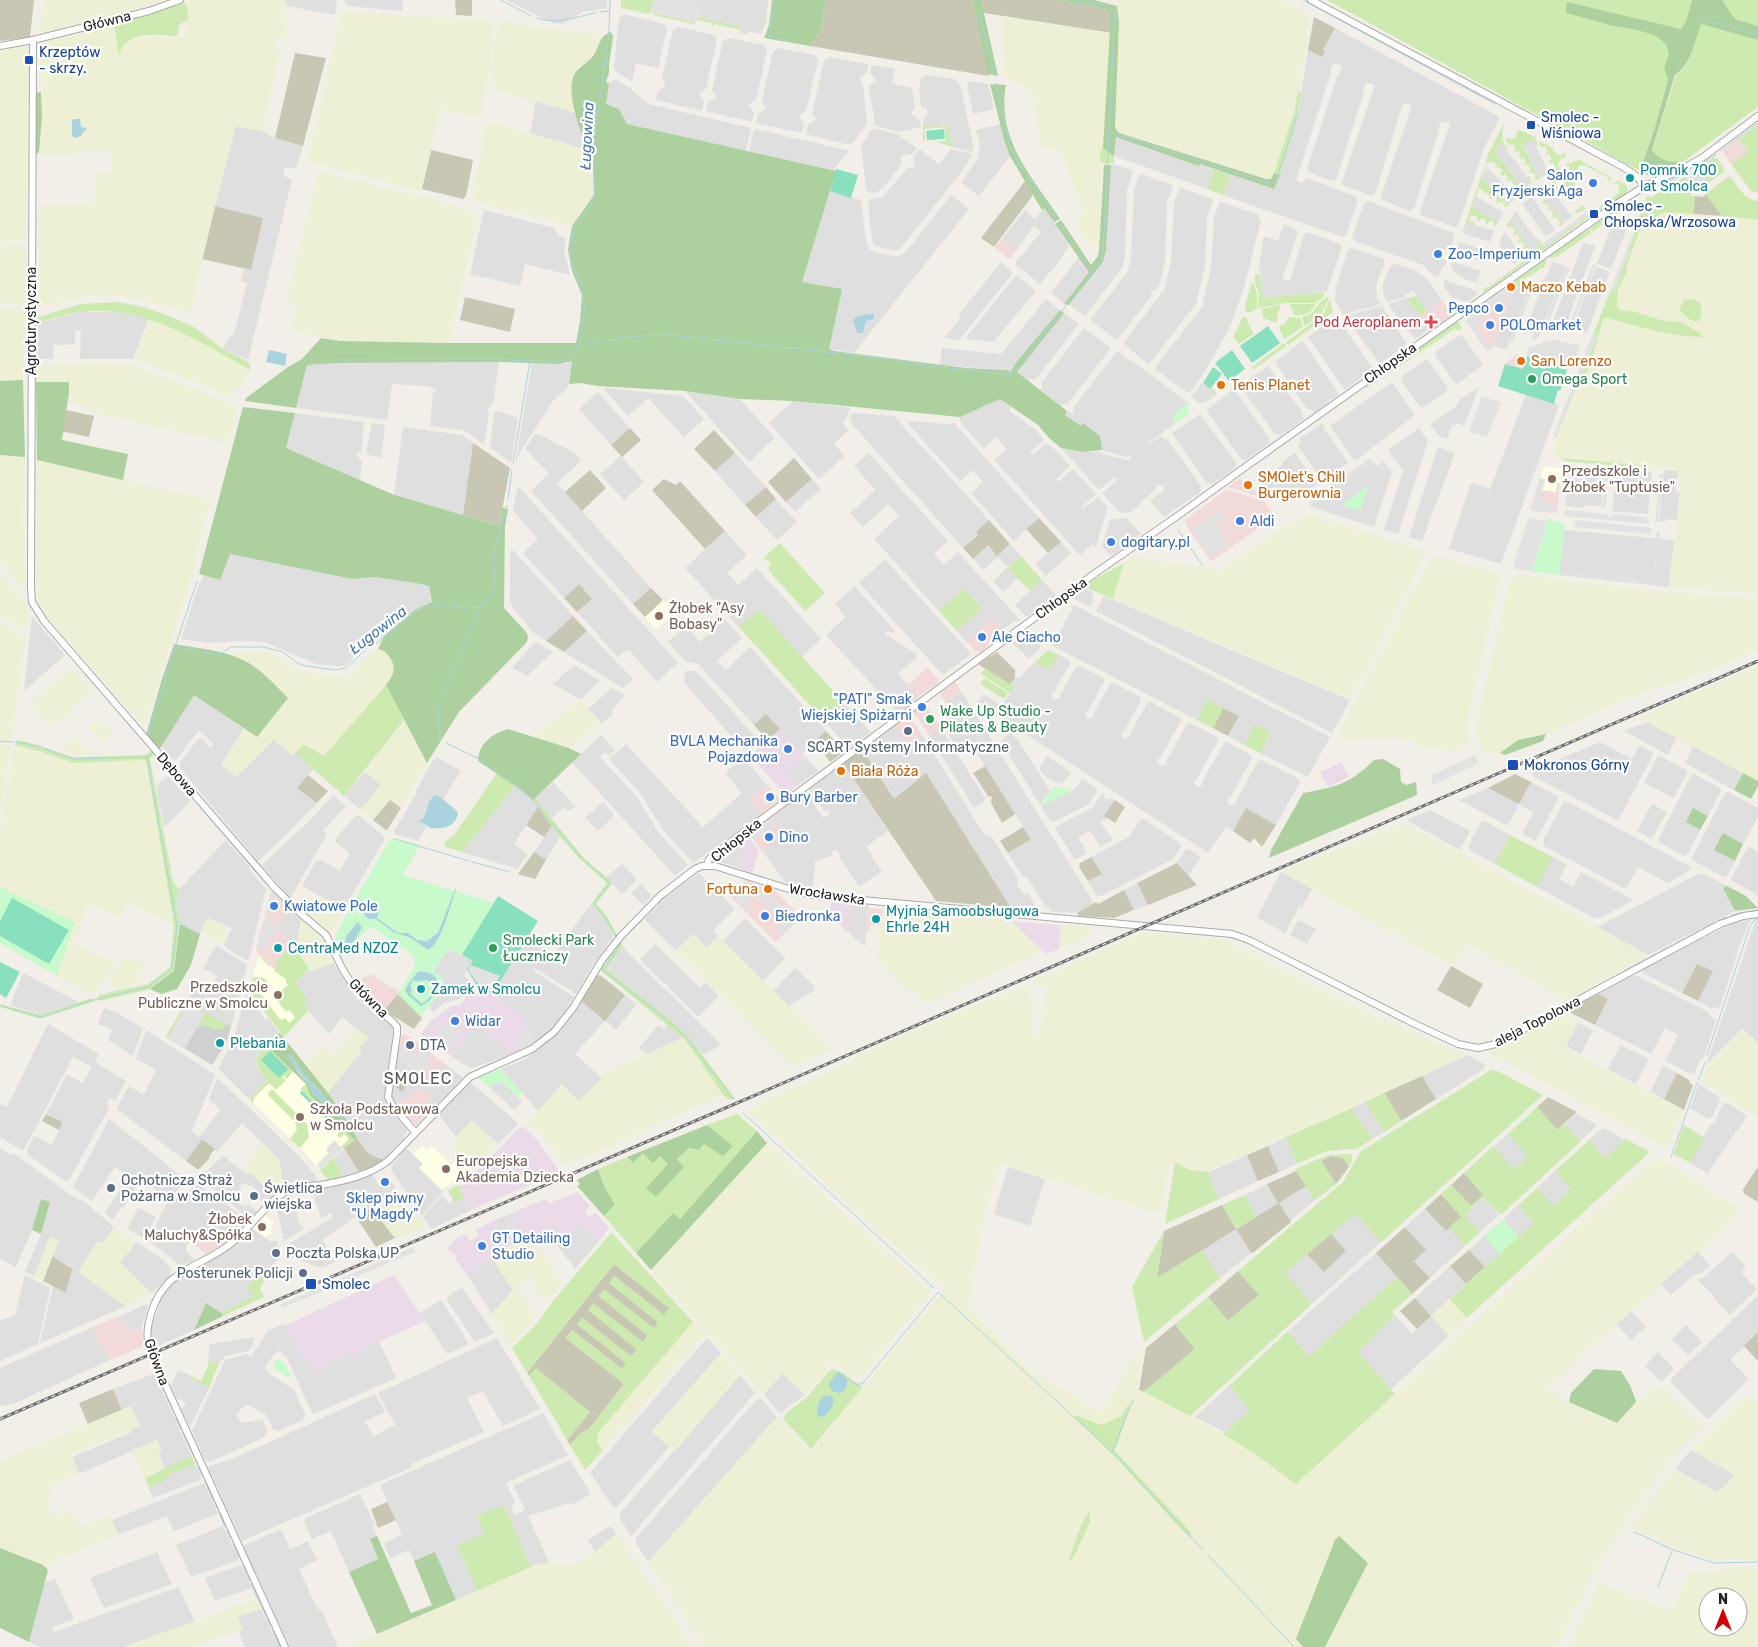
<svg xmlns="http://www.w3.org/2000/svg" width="1758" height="1647" viewBox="0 0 1758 1647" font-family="Rubik,sans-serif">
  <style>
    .residential { fill: #e0dfdf }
    .commercial { fill: #f2dad9 }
    .industrial { fill: #ebdbe8 }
    .education { fill: #ffffe5 }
    .religious { fill: #d0d0d0 }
    .construction { fill: #c7c7b4 }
    .farmland { fill: #eef0d5; fill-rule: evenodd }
    .grass { fill: #cdebb0 }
    .forest { fill: #add19e; fill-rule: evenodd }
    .park { fill: #c8facc }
    .pitch { fill: #88e0be }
    .parking { fill: #e2e2e2 }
    .water { fill: #aad3df; fill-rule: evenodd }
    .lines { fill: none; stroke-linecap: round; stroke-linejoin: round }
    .stream { stroke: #aad3df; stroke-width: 1 }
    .tertiary-casing { stroke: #a9a9a9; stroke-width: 8 }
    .tertiary { stroke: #fff; stroke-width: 6 }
    .rail-casing { stroke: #707070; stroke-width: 3 }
    .rail { stroke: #fff; stroke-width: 1; stroke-dasharray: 4; stroke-linecap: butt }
    .transit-dot { fill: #1a4fb4; stroke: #fff; stroke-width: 2 }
    .culture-dot { fill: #0f9aa8; stroke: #fff; stroke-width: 2 }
    .shop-dot { fill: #3f7fe0; stroke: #fff; stroke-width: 2 }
    .food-dot { fill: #e8710a; stroke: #fff; stroke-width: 2 }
    .health-dot { fill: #e0444e; stroke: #fff; stroke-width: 2 }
    .leisure-dot { fill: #2e9e5b; stroke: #fff; stroke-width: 2 }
    .education-dot { fill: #8d6e63; stroke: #fff; stroke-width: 2 }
    .service-dot { fill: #5c6f8a; stroke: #fff; stroke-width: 2 }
    .labels { text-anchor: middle; stroke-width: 4.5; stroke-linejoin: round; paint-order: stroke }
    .street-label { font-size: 14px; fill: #222; stroke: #fff }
    .transit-label { font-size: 14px; fill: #164399; stroke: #fff; text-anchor: start }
    .culture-label { font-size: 14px; fill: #0d838f; stroke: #fff; text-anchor: start }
    .shop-label { font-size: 14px; fill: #366cbe; stroke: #fff; text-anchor: start }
    .food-label { font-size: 14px; fill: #c56008; stroke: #fff; text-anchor: start }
    .health-label { font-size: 14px; fill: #be3a42; stroke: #fff; text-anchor: end }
    .leisure-label { font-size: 14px; fill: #27864d; stroke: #fff; text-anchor: start }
    .education-label { font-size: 14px; fill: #785e54; stroke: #fff; text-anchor: start }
    .service-label { font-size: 14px; fill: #4e5e75; stroke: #fff; text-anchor: start }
    .water-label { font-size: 15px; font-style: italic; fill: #4a7aab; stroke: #fff }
    .quarter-label { font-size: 16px; letter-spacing: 1px; fill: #555; stroke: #fff }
  </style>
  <rect width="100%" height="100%" fill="#f2efe9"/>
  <path class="residential" d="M286,0H337L335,15L286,6Z
    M344,0H403L402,11L347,6Z
    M506,0H607V8L583,12L564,23L558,24L553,23Z
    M696,0H768L766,23L761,34L748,31L747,34L740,33L741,27L698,17L699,12Z
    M624,14L664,24L667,28L658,68L636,63L632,82L616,72L614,67L619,18Z
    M678,27L714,35L717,39L706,89L699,93L704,101L702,111L656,100L658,91L666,86L662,79L673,30Z
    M1335,28L1498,116L1499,119L1484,148L1458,226L1455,227L1421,215L1420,211L1450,124L1441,121L1438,130H1439L1414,209L1410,211L1382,200L1381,197L1412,105L1403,103L1375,194L1371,196L1343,185L1342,182L1375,85L1366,83L1363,91L1364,92L1336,180L1332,181L1308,172L1307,169L1338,74H1339L1342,66L1333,63L1330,72L1331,73L1296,180L1302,183L1307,178L1357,197L1358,201L1346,235L1343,237L1223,195L1230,174L1274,189L1297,119L1308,50L1322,57L1323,50Z
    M728,38L764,45L767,50L756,100L749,104L754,113L752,122L706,111L708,102L716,97L712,90L723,41Z
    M779,48L814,55L818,60L806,111L799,116L804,124L802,133L756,123L758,114L766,108L762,101L773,51Z
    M829,57L868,64L867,72L859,78L863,85L867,124L853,143L846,144L806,134L808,125L816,120L812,113L824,61Z
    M872,65L895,69L892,84L912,88L915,108L911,114L920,120L921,127L899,132L874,125V116L869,89V86L876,81L870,73Z
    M926,75L955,79L960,84L973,144V152L952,146L947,125L924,126L923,120L928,111L921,106L919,88L921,78Z
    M615,79L630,88L648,104L751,128L746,151L627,124L619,109L606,104L609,84Z
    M970,81L988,84L994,109L973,114L967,85Z
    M536,101L595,118L591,151L530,133Z
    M1001,124L1005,143L1010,156L979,196L961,182L978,158L980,144L976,130Z
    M236,126L262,131L275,138L303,146L296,169L285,167L283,176L292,179L248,360L223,349L230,335H234L247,283L241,281L244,269L250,270L263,218L215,206Z
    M873,128L897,134L917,148L912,154L901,156L902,164L883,188L877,192L870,193L866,189L861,145Z
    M754,129L846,150L849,151L833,170L749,151Z
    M1115,137L1214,169L1208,189L1114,156Z
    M1533,139L1549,173L1539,179L1522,143Z
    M1502,143L1531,183L1522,190L1493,150Z
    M920,149L939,164L951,149L972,154L966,166L901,248L898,250H893L879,247L874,245L872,240L868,203L871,199L883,197L907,168L915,167L914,156Z
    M1113,164L1132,170L1133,173L1127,190L1125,257L1122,268L1085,316L1070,305L1103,262L1106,250L1110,181L1111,165Z
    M1486,166L1516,197L1508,205L1482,178Z
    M1700,167L1710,182L1703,189L1692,188L1686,176Z
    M1141,174L1172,185L1173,187L1167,202L1165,262L1159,286L1155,291L1152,289L1150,291L1153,294L1117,340L1090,320L1128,271L1131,257L1134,190L1139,175Z
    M1549,185L1572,217L1563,224L1540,192Z
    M1181,188L1212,199L1213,201L1207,217L1205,267L1196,304L1150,363L1148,364L1123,343L1165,289L1171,262L1174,203L1179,189Z
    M830,191L861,200L866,242L869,249L877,253L894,256H899L905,253L951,195L969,209L854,353L828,349L802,282Z
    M1476,196L1503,213L1497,222L1472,207Z
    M1532,197L1555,230L1546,237L1522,204Z
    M1368,201L1453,233L1454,237L1450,251L1438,247L1435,256L1447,261L1438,276H1434L1426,268V266L1354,241L1352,237L1364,203Z
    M1221,202L1259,215L1258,218L1261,220L1244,288L1230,327L1202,376L1190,392H1187L1156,370L1155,367L1202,307L1211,268L1214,218L1219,203Z
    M1044,208L1069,245L1060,260L1040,284L1016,265V262L1041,232L1034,226L1016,251L1002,239L1025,210L1035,219Z
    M484,210L554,228L559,236L566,238L564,251L570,275L525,264L520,286L470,274Z
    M1516,211L1540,245L1531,251L1509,221Z
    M1619,218L1630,221L1611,269L1597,264L1612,225Z
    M1466,222L1494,231L1490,242L1462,233Z
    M1284,224L1296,229L1298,232L1282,279L1290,281L1304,234L1307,232L1340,244L1342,247L1327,291L1262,298L1259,265L1264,236L1278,241Z
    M1505,232L1523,257L1514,264L1499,244L1503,234Z
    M1459,242L1487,251L1484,262L1456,253Z
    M1583,243L1595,246L1564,330L1552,324Z
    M1352,248L1384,259L1385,263L1378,279L1376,287L1377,297L1381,304L1343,315L1335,300L1336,286L1348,250Z
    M1079,257L1089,272L1064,304L1051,293Z
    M1001,262L1013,273L959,340L944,338L961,318L958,316Z
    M1453,262L1481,271L1477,282L1466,280L1453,271L1451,266Z
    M1554,262L1566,266L1538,338L1532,340L1534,334L1528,332L1524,334L1540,291L1538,284L1546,278L1551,265Z
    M1396,264L1414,270L1426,278L1442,300L1427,311L1413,291L1405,295L1406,297L1387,302L1383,293V283L1391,265Z
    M1596,267L1610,272L1587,333L1573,327Z
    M1016,275L1036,291L995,340L996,342L965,339Z
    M1444,280L1477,291L1475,296L1467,302L1451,297L1444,286Z
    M1516,285L1528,291L1508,346L1504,349L1497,347L1494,346Z
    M1407,298L1429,329L1415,339L1388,304Z
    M1046,299L1060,310L1015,364L1011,373L1005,370L940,365L942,348L1001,354Z
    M1382,306L1407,344L1380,364L1344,316Z
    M82,312H116L149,318L133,359H80L81,330L75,331V344L53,345V359H36L37,323Z
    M1064,313L1079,324L1036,379H1031L1029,381L1017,372Z
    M1334,318L1338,319L1373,369L1345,390L1308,337Z
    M1084,328L1111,348L1068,404H1063L1061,406L1041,390L1042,387L1041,383Z
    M1460,335L1461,337L1463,336L1483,365L1457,384L1456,382L1455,383L1435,355L1437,354L1435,352Z
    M1301,342L1304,343L1339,394L1314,413L1311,409H1307L1275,362Z
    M1117,351L1130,361L1131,360L1187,402L1172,417L1176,423L1148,443L1149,444L1161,436L1164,439L1168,440L1201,486L1200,488L1202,491L1164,517L1150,501L1159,493H1163V486L1156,485V489L1131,512L1120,513L1102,493L1117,480L1115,477L1099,490L1061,448L1083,452H1099L1102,454L1132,461L1129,456L1127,457L1102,450L1100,436L1083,423L1081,426L1064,414L1067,411L1073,414L1074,412L1073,408Z
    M1425,360L1426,361L1428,360L1448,388L1446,389L1447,391L1423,408L1422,406L1420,407L1401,380L1402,379L1401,377Z
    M572,361L569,384L565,390L553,401L519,454L515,463L532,363L566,364Z
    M499,362L493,404L487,409L489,412L484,444L463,430L430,426L433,392H435L436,390L427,386L392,384L387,420L296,408L307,365L337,363Z
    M1268,366L1303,413L1302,416L1304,419L1280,436L1278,434H1275L1240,386Z
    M1392,382L1415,415L1355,461L1330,426Z
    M1202,383L1210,389L1212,387L1217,394L1204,403H1199L1191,397Z
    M1479,387L1464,426L1456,423L1455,426L1452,425L1447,439L1439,436L1430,425L1459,404L1458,401Z
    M606,388L683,396L704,419L684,437L648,398L628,416L605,390Z
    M1233,390H1235L1269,438L1268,440L1270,443L1246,460L1241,459L1206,410Z
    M685,391L740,399L775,438L749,462Z
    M598,392L630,428L611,445L579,409Z
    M1526,395L1559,405L1501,564L1449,549L1471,483L1490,489Z
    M1000,399L1011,407L1009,411L1035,429L1044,440L1030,452L1033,455L1046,443L1058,452L1070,466L1056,479L1058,482L1073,469L1096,494L1081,507L1083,509L1098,497L1107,506V509L1096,547L1093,544L1080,555L994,460L1007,449L996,437L984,449L961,423L960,417Z
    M793,401L851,408L843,424L849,430L834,444L845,456L819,479L769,423Z
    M498,411L518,418L511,463L490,447L494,413Z
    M295,413L364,422L361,453L358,451L357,455L362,462L360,480L286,448Z
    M852,413L894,416L989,520L976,532L978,534L963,548L851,423L852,420L849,418Z
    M1200,414L1236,462L1235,468L1211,485L1209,482L1207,483L1173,435V432Z
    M912,421L947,424L954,423L1039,518L1014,541L971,493L983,482L973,470L960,481L908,424Z
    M372,423L385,425L381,458L366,454Z
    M1322,423L1325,426L1323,427L1348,462L1332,475L1331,474L1322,480L1297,445L1301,442L1299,439Z
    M403,427L462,435L473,443L463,515L394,494Z
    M1419,428L1428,441L1398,534L1384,530L1403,471L1388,450Z
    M539,434L576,454L581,461L557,483L651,588L633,604L531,491L549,474L525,449L534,435Z
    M1438,447L1455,453L1422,541L1409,537Z
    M735,453L766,487L745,505L715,471Z
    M869,453L948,541L934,554L942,563L944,565L958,552L1020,620L1013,622L1002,630L992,619L967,643L957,631L982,608L974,598L964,588L939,611L874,539L899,516L894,510L888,504L863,527L850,513L875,490L854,466Z
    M1295,453L1317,484L1292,501L1265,493L1256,480L1270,471L1271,472L1276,469L1283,464L1282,462Z
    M621,456L644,482L624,500L600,474Z
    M1372,461L1378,466L1384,461L1392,472L1374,527L1311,507L1310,505Z
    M1570,468L1604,471L1601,506L1585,505L1584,508L1565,506Z
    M1617,469L1652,472L1648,514L1612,511Z
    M1664,470L1678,471L1676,493H1680L1677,520L1666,519L1665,522L1659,521Z
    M812,479L821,489L795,512L786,502Z
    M520,488L678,663L657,682L628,649L618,657L577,612L592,599L579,584L564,598L523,553L538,539L513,511L517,489Z
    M776,499L797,522L777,540L756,517Z
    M1126,518L1141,534L1111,556L1102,546L1110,520Z
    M1564,530L1674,540L1669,587L1559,575Z
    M725,531L747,555L727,573L738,585L757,568L821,639L802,656L775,627L755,645L685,568Z
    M1061,542L1071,553L1046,576L1035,564Z
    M1010,544L1021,556L1008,567L1018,578L1003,592L993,581L1008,567L998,557L983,570L973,559L988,545L997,556Z
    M513,550L573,616L546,641L534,633L513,608L510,601V551Z
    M230,554L352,579L374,577L416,583L429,586L432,602L415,610L384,636L355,653L352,660L346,665L340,666L316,664L264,642L238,641L209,643L181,639L199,583L201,582L203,575L220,580Z
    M885,559L971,654L943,675L859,583Z
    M1042,580L1056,595L1055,597L1026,617L1015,605Z
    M855,586L895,631L892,633L888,631L885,634L914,652L918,656L898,674L919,696L900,711L895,710L826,635L846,617L835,604Z
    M1082,587L1093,592L1092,598L1094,599L1090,607L1071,597L1070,595Z
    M1104,596L1212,642L1350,700L1332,733L1096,611Z
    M1074,605L1330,737L1308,777L1260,753L1271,733L1255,724L1244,745L1228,736L1239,716L1207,700L1197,720L1053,646Z
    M32,616L65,655L24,691Z
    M725,619L742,638L717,661L726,670L750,647L826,731L802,754L766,715L754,725L697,663L686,662L668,642L686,626L700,642Z
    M1028,630L1040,645V648L1029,659L1011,642Z
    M587,631L633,679L623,688L564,652Z
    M534,643H537L553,652L527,676L512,668Z
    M1059,655L1069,660L1070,664L1054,692L1051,693L1053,700L1060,698V695L1076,667L1080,666L1103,678L1104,681L1088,711L1085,712L1087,719L1094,717L1093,714L1110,684L1114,683L1140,697L1141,701L1124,731L1121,732L1123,739L1130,737V734L1147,703L1151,702L1180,718L1181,721L1160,758L1157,759L1160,766L1167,764L1166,761L1187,724L1190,723L1217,737L1218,740L1197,779L1194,780L1196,787L1203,785L1202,782L1224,743L1227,742L1251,755L1252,758L1230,798L1227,799L1229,806L1236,804V801L1258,761L1262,760L1299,779L1300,782L1276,825L1246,808L1233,831L1226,827L1208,853L998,716H995L1014,687L1011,685L1015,678L1022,677L1023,674L1035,662L1050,670Z
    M574,665L600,681L580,700L553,684Z
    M685,671H696L756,737V742L748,749H743L684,683Z
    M612,688L625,695L612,710L613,714L602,724L588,709Z
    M961,691L1094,903L1077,913L1050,911V908L1046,907L1028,878L1022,876L1008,853L1031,839L969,741L957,748L941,723L953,715L945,701Z
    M194,694L244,729L221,765L237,777L274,739L293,756L295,753L314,768L298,788L317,803L287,834L258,861L180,768L179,764L198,739H202L211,748L214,744L199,730L176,760H173L161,745Z
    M983,694L999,704L990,718L982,713L976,704Z
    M845,704L871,732L849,748L825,722Z
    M1647,722L1677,738L1668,755L1624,731Z
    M895,725L908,744L922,735L984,834L992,837L1018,879L1017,885L1024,895L1028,893L1036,907V910L1011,908L926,774L894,799L862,749Z
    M941,728L985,798L984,802L974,808L929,735Z
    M1009,732L1017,738L1050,791L1040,805L1001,742Z
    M601,735L615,750L609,756L605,752L600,757L636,796L659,833L688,865L675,876L572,762Z
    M1600,742L1632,759L1639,745L1652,752L1653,755L1619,819L1617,820L1533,776V770Z
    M626,744L703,827L742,793L725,773L743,757L767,785L750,800L762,814L693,863L663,830L640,793L609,759Z
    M1693,746L1743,773L1734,790L1685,763Z
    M1047,756L1071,772L1063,784L1053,782L1045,776L1039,768Z
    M1660,756L1686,770L1687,773L1674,798L1644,783L1657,757Z
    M437,757L461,771L443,800L440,797L428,804L424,817L420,820L427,826L418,841L395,834L394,831L417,793L416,791L434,759L436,760Z
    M805,757L818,771L797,786L784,772Z
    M843,763L888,831L866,847L882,871L859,887L839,857L840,854L836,849L831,852L833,855L815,861L813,890L787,884L762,851L784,834L772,817L806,791L823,818L830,814L827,809L824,811L809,789Z
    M365,772L381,784L361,810L344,796Z
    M1694,774L1720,788L1721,791L1708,816L1693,809L1686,822L1700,830L1687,855L1684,856L1658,842V840L1691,775Z
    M168,776L190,801L164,828L156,786Z
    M1082,779L1096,788L1097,792L1089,804L1054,822L1050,821L1041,806L1075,789Z
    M553,782L576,807L567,811L564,807L551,819L535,798Z
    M1531,782L1559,797L1536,841L1522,834L1533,812L1519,804L1508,826L1459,800L1488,788L1519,804Z
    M515,786L530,796L538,807L514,844L528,854L517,869L462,852Z
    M1728,792L1758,808V817L1743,844L1723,833L1715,850L1735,861L1727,876L1724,877L1692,860V858L1725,793Z
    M1102,793L1105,794L1103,797L1109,800L1111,798L1115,800L1105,816L1107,818L1101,823L1113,840L1100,847L1090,831L1078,837L1087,853L1077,859L1074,858L1055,829L1057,826L1092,808Z
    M333,795L346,806L323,831L327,834L290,899L262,865L310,820Z
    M603,802L613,813V817L598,831L585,818Z
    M1568,802L1691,867V870L1667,883L1638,867L1626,889L1544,846L1543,841L1563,803Z
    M1652,804L1667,812L1653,837L1650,838L1637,831Z
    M1430,810L1470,831L1460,850L1406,820Z
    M357,814L383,836L384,840L344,909L302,886L316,861L321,860L340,871L350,854L334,840Z
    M1141,819H1144L1180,843L1181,847L1173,859L1101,896L1096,895L1088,881L1101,874L1091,857L1129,837Z
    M1485,821L1510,835L1495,864L1470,850L1468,846L1480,823Z
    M552,826L560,837L546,860L534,852Z
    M226,840L250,868L249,869L266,889L249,959L246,960L231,951L224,945L232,928L208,918L200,934L180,924L176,904L179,889Z
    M737,841L746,852L740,857L736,867L714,860Z
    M1748,846L1758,852V897L1751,891L1732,881L1731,879Z
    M1189,849L1201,857L1188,876L1177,863L1185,850Z
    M1553,857L1567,865L1559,879L1573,887L1581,872L1634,900L1600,918H1594L1537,887Z
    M622,864L637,880L622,894L606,877Z
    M1281,872L1312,889L1302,908L1299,906L1285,933L1257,917Z
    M699,873L735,909L713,931L718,936L707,948L693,934L676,951L644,919L673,891Z
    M1698,874H1704L1727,886L1723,888L1735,911L1648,955L1597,927Z
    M1137,883L1148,905L1134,910L1124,890Z
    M641,884L652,896L643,905L631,893Z
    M851,903L869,905L865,947L848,932Z
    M591,904L603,917L614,936L593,965L576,994L535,968L534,971L574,997L557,1025L537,1041L511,1007L492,994L525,940L547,949L544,954L551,958Z
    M291,911L301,921L296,948L276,926Z
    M745,918L785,958L763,981L723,941Z
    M1752,919L1748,925L1739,947L1719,1009L1716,1007L1710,1008L1698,1001L1713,971L1698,964L1682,993L1643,973L1642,970L1695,942L1734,923Z
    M1756,919H1758V1043L1742,1029L1706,1065Z
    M1298,920L1316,929L1307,944L1290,935Z
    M655,944L700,988L706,982L719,996L698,1017L669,988L666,983H663L640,959Z
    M216,945L247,965L231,1027L187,1001L195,987L208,993L217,976L203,968Z
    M623,947L720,1043L719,1046L704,1055L676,1025L606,969Z
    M448,949L473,961L464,976L472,982L460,999L447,1002L442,1004L434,1012L429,1008L432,1003L433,972Z
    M333,963L352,993L358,1000L389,1023L392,1027L393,1033L384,1100L390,1109L406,1127L407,1131L403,1139L384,1160L370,1155L366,1151L328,1093L361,1052L360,1047L368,1037L342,1017L329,1034L304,1006L296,981L309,969L311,971Z
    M795,968L815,987L814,991L788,1006L773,991Z
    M23,973L77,1001V1003L40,1015L10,1005Z
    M1632,976H1637L1708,1012L1712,1018L1716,1020L1704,1057L1700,1060L1695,1072L1691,1074L1665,1061L1678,1035L1665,1028L1651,1054L1595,1025L1608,999L1599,994Z
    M246,993L265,1020L268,1018L280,1033L256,1059L267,1081L249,1099L218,1068L233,1043Z
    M625,995L637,1004L616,1030L605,1021L575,1054L602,1078L579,1101L562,1085L538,1111L501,1069L524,1060L554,1036L567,1022L581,1001L605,1020Z
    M104,1008L118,1013L143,1028L133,1056L108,1040L112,1029L98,1024Z
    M475,1023H477L512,1054L472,1068L468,1067L453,1057Z
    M1578,1023L1593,1030L1581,1054L1566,1046Z
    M48,1024L99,1054L95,1062L126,1081L115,1101L110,1098L106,1104L110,1106L69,1180L65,1181L28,1155L27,1150L34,1136L52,1145L63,1122L46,1113L67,1075L83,1083L92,1067L73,1057L23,1151L0,1137V1104L7,1107Z
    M668,1024L682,1038L647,1054L639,1048L658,1025L664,1029Z
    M146,1030L215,1075L192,1131L199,1137L220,1110L209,1099L217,1079H219L299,1156L315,1175L316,1182L290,1186L289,1185L286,1187L283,1184L279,1160L242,1123L217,1152L202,1139L186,1161L118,1110L117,1107L129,1086L144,1095L156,1069L136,1059Z
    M1620,1045L1649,1059L1636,1084L1608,1069Z
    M1468,1055L1484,1064V1069L1436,1099L1422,1076Z
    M396,1058L427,1080L444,1063L463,1078L423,1118L419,1114L421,1107L432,1096L420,1088L408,1100L395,1104L392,1101V1084L409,1082L394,1071Z
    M1663,1066L1677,1073L1664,1099L1650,1092Z
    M501,1081L522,1101L514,1110L488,1086Z
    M470,1082L517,1122L518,1124L498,1144L472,1121L456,1137L438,1114Z
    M1699,1084L1719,1097L1720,1101L1713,1116L1708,1119L1690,1108Z
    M1365,1102L1384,1132L1372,1139L1352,1108Z
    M1723,1103H1727L1747,1116L1708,1173L1674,1154L1684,1125L1704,1137L1710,1125L1716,1123V1118Z
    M1576,1114L1596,1124V1126L1580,1141L1565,1124Z
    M109,1119L154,1154L186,1181L177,1191L183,1197L197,1182L211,1195L213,1193L249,1223L233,1238L223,1245L202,1230L192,1243L190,1241L187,1245L186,1251L195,1260L181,1266L148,1240L169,1200L152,1187L147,1188L138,1183L123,1208L121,1207L112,1220L105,1213L129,1176L115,1167L92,1201L73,1187Z
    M1604,1128L1625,1140L1605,1158L1589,1140L1601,1129Z
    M1508,1134L1529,1157L1514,1170L1493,1147Z
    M1286,1137L1297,1164L1279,1172L1268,1146Z
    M0,1148L12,1156L13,1153L74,1197L85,1202L114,1227L103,1243L98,1242L78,1272L126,1306L40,1343L53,1286L66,1293L71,1269L52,1256L54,1250L50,1237L34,1276L25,1272L41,1234L50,1202L41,1199L32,1230L16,1267L0,1259Z
    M344,1148L359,1172L342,1177L340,1169L333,1158Z
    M406,1148L423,1164L419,1168L443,1192L422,1216L391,1170V1167Z
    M1247,1155L1258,1181L1219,1199L1207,1173Z
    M223,1156L245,1173L251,1174L275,1195L269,1201L267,1199L264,1203L258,1197L261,1194L252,1186H249L245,1183L242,1185L239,1188L242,1191L238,1195L241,1198L239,1200L240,1204L244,1207L249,1204L258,1213L251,1221L201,1178V1176Z
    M1008,1167L1045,1179L1030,1226L994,1214Z
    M1555,1171L1572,1189L1553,1206L1537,1188Z
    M373,1174L379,1187L391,1181L396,1188L323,1240L335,1262L322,1268L288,1256L285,1246L333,1217L331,1213L321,1218L312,1189L343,1184Z
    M1267,1184L1279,1203L1306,1186L1315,1200L1290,1221L1278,1203L1256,1217L1245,1195Z
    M456,1185L459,1186L471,1210L431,1229L423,1217L442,1195L448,1203L453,1200L448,1191Z
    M291,1193L298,1219L297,1220L304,1229L284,1241L276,1204L283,1197Z
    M1483,1198L1499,1215L1480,1232L1465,1215Z
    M1518,1205L1534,1223L1519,1237L1503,1219Z
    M138,1208L156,1217L145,1238L127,1229Z
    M1425,1209L1446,1231L1449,1228L1465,1246L1430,1278L1414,1260L1426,1250L1405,1227Z
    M512,1213L518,1226L500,1233L495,1220Z
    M1355,1213L1381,1242L1312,1304L1284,1273Z
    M581,1223L598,1242L575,1269L556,1244Z
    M252,1228L271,1242L277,1240L280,1254L270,1271L262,1265L254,1296L221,1313L206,1303L194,1330L153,1348L150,1336L151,1330L163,1292L181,1276L232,1248Z
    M1236,1229L1251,1253L1220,1278L1202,1250Z
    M1484,1236L1500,1254L1485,1267L1469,1250Z
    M136,1242L162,1259L171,1268L170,1277L151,1293L120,1263Z
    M1697,1251L1710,1265L1701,1273L1694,1275L1671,1295L1661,1284Z
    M1732,1252L1746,1267L1741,1272L1757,1289L1730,1315L1714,1299L1715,1297L1696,1279L1703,1278Z
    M1376,1253L1397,1277L1309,1356L1287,1332Z
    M492,1258L513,1290L492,1314L467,1275Z
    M1450,1266L1466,1284L1431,1316L1449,1336L1391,1389L1358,1352L1395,1315L1412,1334L1431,1316L1415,1298Z
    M25,1275L49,1287L50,1289L38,1344L0,1361V1321L15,1315Z
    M462,1287L494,1333L475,1342L447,1300L448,1296Z
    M1758,1295V1334L1730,1360L1749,1379L1709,1418H1706L1671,1382V1379Z
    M441,1300L468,1342L467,1345L447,1354L420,1313Z
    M146,1304L148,1306L142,1326L128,1333L120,1316Z
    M1631,1311L1646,1327L1631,1340L1616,1324Z
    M283,1324L316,1373L329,1364L379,1341L396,1378L314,1414L312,1413L286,1356L279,1351L274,1354L265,1367L268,1373L294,1390L305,1414L303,1420L278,1431L273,1429L267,1416L264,1413L247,1405L241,1408L237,1416L242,1423L259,1420L263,1421L267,1431L265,1437L210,1462L205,1460L192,1431L225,1360L247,1354L251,1357L267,1331Z
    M1686,1325L1702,1342L1688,1355L1672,1339Z
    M93,1327L102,1347L104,1346L110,1360L13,1404L0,1406V1368Z
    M254,1337L252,1347L248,1351L226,1356L219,1363L208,1362L210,1344Z
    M497,1338L540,1409L503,1426L483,1391L467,1398L484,1432L411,1464L412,1467L242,1541L208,1467L237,1457L375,1394L385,1412L365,1421L373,1436L395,1425L378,1393Z
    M707,1338L721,1353L652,1431L669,1447L617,1507H613L590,1473Z
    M1658,1352L1674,1369L1661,1382L1645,1366Z
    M178,1370L192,1376L191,1378L209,1388L190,1427L181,1409L186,1404L179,1398L177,1399L171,1386Z
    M782,1373L805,1395L782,1412H779L764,1395Z
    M153,1374L155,1375L202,1479L153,1498L147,1483L167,1475L159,1456V1453L161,1451L157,1440L79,1474L72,1457L132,1432L131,1429L139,1425L131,1406L122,1410L113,1389Z
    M740,1375L755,1393L631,1536L620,1518V1513Z
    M1229,1386L1250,1410L1225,1432L1195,1417Z
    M757,1399H761L777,1417L648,1562L636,1543V1538Z
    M543,1413L568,1455L506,1483L515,1502L511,1506L515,1515L525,1510L514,1486V1485L570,1460L591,1494L571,1505L569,1503L528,1516L549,1562L531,1567L505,1508L477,1516L485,1534L457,1545L477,1591L456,1600L435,1552L414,1561L409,1550L390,1558L384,1543L402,1535L380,1485Z
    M1691,1450L1735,1475L1718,1493L1675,1469Z
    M204,1483L218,1514L174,1531L167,1516L118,1535L112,1520Z
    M360,1494L374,1523L373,1526L377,1536L370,1539L378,1559L349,1572L331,1531L312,1539L304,1522L306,1518Z
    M223,1526L239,1560L191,1577L176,1545Z
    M611,1526L616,1534L595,1552L588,1540Z
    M281,1529L290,1549L308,1541L317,1560L299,1569L318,1610L321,1609L338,1647H290L243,1546Z
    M157,1552L172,1584L104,1608L90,1578Z
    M241,1565L252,1588L215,1601L205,1578Z
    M55,1579L74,1619L52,1627L54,1632L179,1587L195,1622L123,1647H40L29,1642L44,1583Z
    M261,1609L279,1647H244L239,1631L243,1629L238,1616Z"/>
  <path class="commercial" d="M1739,139L1748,152L1731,164L1724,154V150Z
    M1002,239L1016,251L1011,258H1007L995,248Z
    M1511,284L1514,289L1493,347L1487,351L1467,322L1468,314Z
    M1442,300L1452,315L1430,331L1420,316Z
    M1517,354L1526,359L1523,369L1505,364Z
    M1540,478L1545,480L1542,490L1556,492L1557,483H1560L1557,513L1532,511L1530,508Z
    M1238,479L1247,481L1258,496L1228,487Z
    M1227,490L1264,501L1273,514L1272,519L1213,560H1210L1185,523L1186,519Z
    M992,619L1002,630L985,648L980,652L975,651L967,643Z
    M928,667L938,679V683L919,696L908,685Z
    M955,682L961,691L945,701L940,693Z
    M923,705L927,706L941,728L929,735L913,712Z
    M907,716L911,717L922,735L908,745L895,725Z
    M767,785L780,799L762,814L750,800Z
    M772,817L785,834L762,851L749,833Z
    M746,880L775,891L801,917L776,942L730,896Z
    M272,891L291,911L276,926L298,952L277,972L256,951L271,892Z
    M869,908L883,909L881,926L870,925L869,932H867Z
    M371,974L400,992L384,1010L367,996L355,982Z
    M403,1034H406L444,1063L427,1081L396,1058L399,1042Z
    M420,1088L432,1096L421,1106L424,1109L419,1114L423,1118L416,1125L395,1104L404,1096L408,1099Z
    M202,1230L221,1245L206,1254L192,1243Z
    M120,1316L128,1333L142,1326L143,1346L110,1360L104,1347H102L93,1327Z"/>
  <path class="industrial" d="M780,729L805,757L784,772L797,786L788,793H784L753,759V753Z
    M1341,762L1349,777L1328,787L1320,772Z
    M747,835L759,851L752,873L736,867L740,857L745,852L737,841Z
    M831,902L851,903L848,932L829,914Z
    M1011,921L1061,925L1059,949L1046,954Z
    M485,990L511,1007L533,1031L537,1041L512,1054L477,1023H475L453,1057L421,1034L433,1018H436L450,1006H460L468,994L471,996Z
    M523,1126L539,1142L560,1172L471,1210L459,1186L477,1178L475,1173L517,1130Z
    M578,1192L590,1206L585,1211L589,1217L595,1212L609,1228L598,1242L581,1224L556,1244L549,1235L535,1244L526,1234L467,1275L455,1259L456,1256L454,1253H451L447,1249L455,1239L466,1234L469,1241L479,1236L476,1230L495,1220L500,1233L507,1231L518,1226L512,1213L545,1199L550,1203Z
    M394,1275L425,1321L329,1364L316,1373L284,1326Z"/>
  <path class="education" d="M1544,467L1562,468L1560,483H1557L1556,492L1542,490L1545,480L1541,478Z
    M663,600L674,613L656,629L645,617Z
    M298,952L309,969L296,982L308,1001L304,1006L308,1011L284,1037L247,989L248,983H252L259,954L278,972Z
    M267,1046L306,1084L310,1095L354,1140L320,1170L303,1151L249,1099L267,1081L260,1073L257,1064L258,1062L255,1059Z
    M422,1146L427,1150L432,1146L452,1165L459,1157L473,1170L456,1179L442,1190L419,1168L423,1164L413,1154Z
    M265,1216L273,1222L274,1225L271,1226L272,1233L269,1234L266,1238L252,1228Z"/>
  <path class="religious" d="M187,1001L231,1027L226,1043L212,1065L166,1037Z"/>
  <path class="construction" d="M0,0H34L30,37L0,41Z
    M455,0H472V16L456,15Z
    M826,0H973L989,76L810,46L820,31Z
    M981,0H1055L1099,7L1111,12V33L984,13Z
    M1314,17L1335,28L1323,50L1325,51L1322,57L1308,50Z
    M295,53L326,58L303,146L275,138Z
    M431,150L473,160L466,196L463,199L422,189Z
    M1025,181L1033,195L994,247L981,238Z
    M1706,194L1722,216L1693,214L1695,196L1703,197Z
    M215,206L263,218L251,270L202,259Z
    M465,297L515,309L510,332L460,320Z
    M37,404L94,416L89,437L37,426Z
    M630,428L641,440L622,457L611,445Z
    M714,430L735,453L715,471L694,449Z
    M473,443L510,468L500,521L501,526L463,515Z
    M794,458L812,479L786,502L768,482Z
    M590,470L606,488L582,511L565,492Z
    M664,479L676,485L680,481L725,531L705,549L652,490Z
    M766,487L776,499L756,517L745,505Z
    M1039,518L1061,542L1048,553L1026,529Z
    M989,520L1010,544L997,556L988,545L973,559L963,548L978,535L976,532Z
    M579,584L592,599L577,612L564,598Z
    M651,588L663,600L645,617L633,604Z
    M573,616L587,631L564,652L546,641Z
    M997,652L1015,670V678L1010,685L978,664Z
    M1223,708L1239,716L1228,736L1213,728Z
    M766,714L780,729L768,740L754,725Z
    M826,731L842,749L841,754L830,762L815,741Z
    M862,749L894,799L926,773L1011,908L936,901L843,763Z
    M985,766L1015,814L1002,823L991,803L992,797L988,796L973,773Z
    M1515,774L1531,782L1519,804L1488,788Z
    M308,775L328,791L317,803L297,788Z
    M390,799L401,808L387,830H386L373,820Z
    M1115,800L1125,807L1115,823L1104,816Z
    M538,807L552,826L544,837L526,825Z
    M1246,808L1276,825L1262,847L1254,838L1250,843L1233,831Z
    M1023,827L1031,839L1008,853L1000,841Z
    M534,852L546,860L535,879L518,874Z
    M1091,857L1102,874L1088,881L1079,867L1080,863Z
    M1177,863L1197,885L1148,905L1137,883Z
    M1124,890L1134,910L1114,918L1079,916L1077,913L1096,902L1098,904Z
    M1697,964L1713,971L1698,1001L1682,993Z
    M1451,966L1483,984L1470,1008L1437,990Z
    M600,975L625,995L605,1021L581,1001L596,976Z
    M398,994L422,1018L414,1029L390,1014L385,1009Z
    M1599,994L1608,999L1595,1025L1571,1013V1007Z
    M394,1071L409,1082L402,1092L392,1084Z
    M1677,1073L1689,1080L1690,1083L1693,1085L1684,1110L1664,1099Z
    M1422,1076L1436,1099L1401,1121L1384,1093Z
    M1548,1097L1577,1112L1557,1130L1537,1107Z
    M46,1114L63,1122L59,1130L42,1121Z
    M357,1138L366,1151L371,1155L384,1160L373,1167L359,1172L344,1148Z
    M202,1139L215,1149L210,1155L209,1159L199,1169H197L186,1161Z
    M1268,1146L1279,1172L1258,1181L1247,1155Z
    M1331,1156L1343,1158L1349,1167L1336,1184L1321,1161Z
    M1758,1167V1202L1744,1194L1743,1189Z
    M1296,1171L1306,1186L1279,1203L1291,1222L1254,1252L1251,1253L1236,1229L1157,1279L1164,1231L1222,1205L1237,1229L1278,1203L1267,1184Z
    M1464,1173L1484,1195L1471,1206L1451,1185Z
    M1441,1194L1462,1217L1446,1231L1425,1209Z
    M371,1207L395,1238L376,1247L356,1217Z
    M1405,1227L1426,1250L1414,1261L1430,1278L1412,1294L1376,1253Z
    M1331,1234L1346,1251L1324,1272L1307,1254Z
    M1469,1250L1485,1267L1466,1284L1450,1266Z
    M52,1256L72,1269L66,1293L43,1281Z
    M614,1264L670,1308L664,1315L614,1276L609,1283L658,1322L654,1328L599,1296L648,1335L643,1342L588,1310L637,1349L631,1357L582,1318L577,1324L626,1363L622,1369L572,1330L566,1338L624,1384L589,1429L580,1434L570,1445L567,1440L590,1412L536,1369L529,1376L527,1373Z
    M1238,1271L1259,1295L1228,1321L1208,1297Z
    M1415,1298L1431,1316L1417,1329L1400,1311Z
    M1175,1324L1195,1349L1144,1392L1139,1390L1146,1348Z
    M1757,1333L1758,1334V1361L1744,1346Z
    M113,1389L122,1410L88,1424L79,1403Z
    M387,1502L396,1520L378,1528L371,1509Z"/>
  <path class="farmland" d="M45,0H166L91,21L37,33Z
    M193,0H286L287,40L276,39L274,47L281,50L262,131L236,126L215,206L190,313L169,306L120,296H85L40,307L39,207L95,202L94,175L112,174V151L38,155L42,85L40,49L44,42L114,25L119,54L121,47L133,37H183L188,18L185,3Z
    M1118,0H1281L1308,15L1310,19L1297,99L1279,159L1271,179H1266L1119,133L1116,130L1115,128L1119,16L1117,6Z
    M345,12L494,21L490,64L481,118L441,109L421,191L307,161L341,14Z
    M1002,16L1111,33L1103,148L1099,157L1101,167L1100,224L1094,250L1077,229L1083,208L1059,150L1041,147L1032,90L1004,77Z
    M498,20L548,30L603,34L593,55L578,70L571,89L576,113L490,88Z
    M23,46L28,50L26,240L0,241V50Z
    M486,121L591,151L594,195L572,226L475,202L472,198Z
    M318,172L438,200L479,214L449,343L340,341L291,331L297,304L286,301Z
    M1665,212H1670L1758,220V594L1669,587L1674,540L1676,537L1680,493L1678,470L1560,458L1553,455L1552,453L1575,391L1579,388L1590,363L1603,320L1607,318L1658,331L1689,337H1702L1681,322L1664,321L1635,312L1620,310L1617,306L1618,290L1626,273L1627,265L1639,232L1650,220Z
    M0,245L26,246L25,303L0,304Z
    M0,308L22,309L25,311L23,380L0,381Z
    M150,318L187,335L250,370L242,384L239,388L228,394L135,359Z
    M107,364L130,366L143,369L235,405L236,409L228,443L93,412L71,401L69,382H36V365Z
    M0,455L25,457L23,515L25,587L19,585L0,562Z
    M37,460L210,500L192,576L144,727L50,621L40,607L37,589Z
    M1304,514L1426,551L1351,699L1113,599L1124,563L1131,557L1201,567L1219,571Z
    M1435,556L1501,574L1467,724L1470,741L1457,751H1449L1426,747L1395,737L1356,740L1342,739L1341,736V728L1431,558Z
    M1516,574L1653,591L1758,599V650L1679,682L1649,690L1546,734L1531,736L1500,753L1491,752L1482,747L1478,739L1475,726L1510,579Z
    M0,575L21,599L27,603L29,609L26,630L0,616Z
    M0,623L26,637L12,739H0Z
    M381,649L387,653L394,666L393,677L324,756L303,744L293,756L274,739L237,777L221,765L224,762L244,729L257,736L287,698L255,667L243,660L228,654L229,653L266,652L278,656L302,673L329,675L347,680L366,657L375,650Z
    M1758,666V781L1647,722L1641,716Z
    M71,669L91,692L51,728L30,704Z
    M580,700L601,722L569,748L534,737Z
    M98,719L111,734L102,742L88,727Z
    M404,720L427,763L401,808L390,800L373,820L361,810L381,785L365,772Z
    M75,738L84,750L92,749V754L74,755L63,748Z
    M0,744L11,745L0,810Z
    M15,745L39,751L73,763L146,760L174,924L127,903L121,918L89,904L73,944L116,962L93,994L57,976L75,922L0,887V830Z
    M1405,823L1623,941L1648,955L1567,1000L1466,943L1454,966L1281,872Z
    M321,896L344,909L330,934L305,914Z
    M895,908L1004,918L1011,921L1043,951L925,1004L877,959L883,909Z
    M207,918L226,926L222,933L228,937L224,945L201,931Z
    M302,920L325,939L333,963L311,971L296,948Z
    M1061,925L1091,927L1090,935L1059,949Z
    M1152,933L1224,940L1380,1018L1459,1053L1468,1055L1207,1171L1200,1172L1171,1161L1159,1214L1001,1163L985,1212L968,1307L1031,1371L1101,1412L1144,1342L1137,1389L1171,1406L1223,1434L1256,1455L1296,1483L1650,1162H1667L1740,1209L1714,1237L1547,1387L1561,1400L1617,1423L1636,1402L1662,1386L1702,1426L1666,1464L1613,1540L1593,1573L1557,1647H705L648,1562L777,1417L810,1452L945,1288L892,1244L747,1111L766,1100L851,1062L855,1057L955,1014L1027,985L1035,1005L1031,1031L1034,1036H1038L1047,987L1035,984L1034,981L1140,934Z
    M693,934L707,948L718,936L833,1050L794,1066L676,951Z
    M126,956L146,965L135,985L119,989L108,983Z
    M1557,1015H1564L1574,1022L1576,1026L1565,1048L1683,1110L1668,1148L1485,1051Z
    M356,1028L369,1037L360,1047L361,1052L328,1093L306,1064L322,1046L334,1055Z
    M1742,1030L1758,1043V1117L1700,1081L1709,1065Z
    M682,1038L723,1095L649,1127L619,1143L562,1166L552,1145L528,1122L562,1084L579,1101L602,1078L599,1076Z
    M472,1121L498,1144L473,1170L451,1150L455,1145L452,1141Z
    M263,1143L279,1160L283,1184L286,1187L275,1195L251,1174L245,1173L243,1171Z
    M767,1143L931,1292L864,1374L859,1377L853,1376L838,1366L828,1362V1368L805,1395L782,1373L764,1395L651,1270Z
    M396,1188L424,1227L395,1238L371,1207Z
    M114,1227L136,1242L120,1263L151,1293L126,1306L78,1272L98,1241L103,1243Z
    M527,1234L563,1283L548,1301L532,1283L535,1279L530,1275L517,1291L536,1316L514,1342L511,1344L492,1314L513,1290L492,1258Z
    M50,1237L59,1240L43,1281L34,1276Z
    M1450,1299L1467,1318L1449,1336L1431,1316Z
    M693,1322L704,1334L603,1450L597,1443L598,1433Z
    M721,1353L740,1375L675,1451L652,1432Z
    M1746,1396L1758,1403V1560H1713L1674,1548L1632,1528L1669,1475L1675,1469L1717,1493L1735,1475L1691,1450Z
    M131,1406L140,1425L71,1454L79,1474L54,1483L50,1501V1518L71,1510L79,1528L110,1515L118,1535L43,1565L0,1548V1461Z
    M157,1440L162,1451L159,1453V1456L167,1475L147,1483L132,1450Z
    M616,1534L693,1647H349L531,1567L549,1562L566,1566L589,1557Z
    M1734,1567L1758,1568V1647H1568L1599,1583L1672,1612L1688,1573L1717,1571ZM1708,1597H1738V1627H1708Z
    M257,1599L261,1609L238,1616L243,1629L193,1647H123Z"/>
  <path class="grass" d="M621,0H656L653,1L650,13L649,14L621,8Z
    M1327,0H1692L1686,21L1681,29L1647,22L1566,13L1613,26L1637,30L1656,36L1666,44L1669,54L1664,67L1668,80L1655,127L1640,171Z
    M1722,0H1758V26L1735,19Z
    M185,3C187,9 189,14 188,20L180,24L177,36C157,35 124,30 119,56L114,25Z
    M654,13L694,22L698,17L741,27L740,30L714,24L713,27L711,26L712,23L697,20L693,24L654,15Z
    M1701,23L1758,40V107L1680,164L1678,161C1666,163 1660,159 1652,151L1676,75C1691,66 1695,39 1701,23Z
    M1298,91L1301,92L1297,119L1280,175L1274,173L1295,109Z
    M923,120L924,126L947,125L952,146L973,153L936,142L946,141L945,127L924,129L925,141H923Z
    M1505,121C1502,131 1500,140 1508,148L1507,149L1502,143L1494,150L1522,190L1531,183L1527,177L1529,176L1532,182L1531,183L1519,192L1521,190L1517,186L1514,188L1512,186L1515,184L1510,180L1508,182L1506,180L1508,178L1505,174L1502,176L1500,174L1503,171L1499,167L1495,168L1497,166L1492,161L1485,164L1482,178L1507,205L1516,197L1511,192L1512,190L1516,196L1507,207H1503L1505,205L1500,201L1498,204L1496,202L1498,200L1493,197L1491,199L1489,198L1490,196L1486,192L1483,194L1484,191L1479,188L1472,207L1497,222L1503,213L1497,209L1498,208L1503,213L1496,226H1494V222L1489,221L1488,224L1485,223L1486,220L1481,218L1480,221L1477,220V217L1471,215L1469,221L1475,223V225L1466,222L1489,152Z
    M1758,124V193L1751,191L1731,164L1748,152L1739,139Z
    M1519,130L1535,137L1538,145H1536L1533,139L1522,144L1539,179L1536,180L1534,178L1536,176L1533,172L1530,173L1529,171L1531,169L1528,164L1525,166L1524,164L1526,162L1523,157L1520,159L1519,157L1521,155L1518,151L1515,152L1514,150L1516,148L1513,144L1510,145L1505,140L1509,137L1512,139L1516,137L1517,131Z
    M1539,141L1555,149L1552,151L1561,156L1564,153L1566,154L1565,158L1562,157L1557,166L1560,168L1558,171L1554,170L1556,167L1553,162L1550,164L1549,161L1552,160L1549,154L1546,155L1545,153L1548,152L1545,146L1541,147Z
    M1103,148L1114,156V163L1106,164L1101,162L1099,153Z
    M1713,158H1717L1724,168V172L1710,182L1700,167Z
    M1578,159L1610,177L1612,180L1608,181L1609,178L1584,165L1583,166L1580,165L1574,175L1569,169L1570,167L1568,165L1566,168L1565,167L1568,162L1571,164L1573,161L1576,162Z
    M1214,169L1230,174L1223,195L1208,189Z
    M1563,170L1568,173L1570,171L1573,176L1571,181L1575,184L1568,196L1565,190L1562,191L1561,189L1564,187L1561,178L1558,179L1557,178Z
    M1686,176L1692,188L1691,196H1695L1693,214L1665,212L1657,216L1645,226L1639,232L1627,265L1626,273L1618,290L1617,306L1620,310L1635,312L1664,321L1681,322L1700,333L1703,337C1670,337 1638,326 1607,318L1603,319C1598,337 1588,381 1575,391L1597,336L1593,335L1611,289L1615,290L1634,236L1633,235L1643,206L1646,207L1647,205L1643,204L1648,195L1650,198Z
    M1727,177H1731C1739,188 1744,199 1758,201V220L1722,216L1706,194Z
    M1618,180L1627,186V191L1624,196L1591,216L1590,214L1620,192L1618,189L1620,184L1617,183L1615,185L1614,183Z
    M1555,181L1558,189L1554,192L1549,186L1540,192L1563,224L1561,226L1558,225L1561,223L1556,217L1553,218L1552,216L1554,215L1551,209L1548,211L1547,210L1550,208L1546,203L1543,204L1542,202L1545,200L1539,193L1536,194L1535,192Z
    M1626,202L1631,207L1625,208L1592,232L1591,227Z
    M1583,206L1586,208L1584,210L1589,217L1483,293L1484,288L1490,286L1529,257V255L1531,254L1527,248L1524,249L1523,248L1525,246L1522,241L1519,243L1518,241L1520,239L1517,234L1514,236L1513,234L1515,232L1511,226L1509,228L1506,226L1509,221L1531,251L1540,245L1536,239L1538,238L1544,247L1588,215L1582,210L1578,213L1574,212Z
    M1590,228L1591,233L1558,256L1551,258L1550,257L1549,255L1578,234L1584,233Z
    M1544,258L1547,261L1543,269L1542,268L1520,282L1527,290L1516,285L1515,289L1511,284L1537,266L1509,283Z
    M1255,274H1259L1263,298L1324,292V297L1315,303H1285L1259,308L1258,304L1259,291C1255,287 1254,279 1255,274Z
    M1252,282L1254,283C1254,288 1256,289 1257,293C1258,299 1256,303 1258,308L1250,313L1246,311L1245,306Z
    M1416,296L1427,311L1420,316L1407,298Z
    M1329,297L1324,310L1322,301L1323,312L1305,326L1302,317C1319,314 1313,302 1329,297Z
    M1330,299L1333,312L1288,345L1286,342L1323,315Z
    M1694,299L1701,304C1702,311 1702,314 1699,321C1691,323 1685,315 1679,310L1684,300Z
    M117,302L140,306L169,316L194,327L223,349L250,363V370C198,341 144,304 82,312C67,314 51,319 37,323L36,318L80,304Z
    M1290,304H1315C1311,314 1304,316 1294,315Z
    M1280,305V308L1277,314V323L1263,318L1262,309Z
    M1243,317L1247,318L1249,326L1254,334L1239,344L1233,337Z
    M1288,317L1300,318L1303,327L1284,339L1280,330V326L1285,324Z
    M1455,322H1458L1462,328L1458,331L1456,328L1367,388L1365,385L1390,370H1393L1405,357Z
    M1284,343L1286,346L1253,370L1252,367Z
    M1560,458L1641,465L1640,468L1565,461Z
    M780,543L825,593L805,611L769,571V566L772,563L763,558Z
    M1021,556L1042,580L1030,591L1008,568Z
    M1124,563L1113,599L1082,586Z
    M964,588L982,608L957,631L939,611Z
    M759,609L845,704L825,722L739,627Z
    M1048,650L1059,655L1050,670L1035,662Z
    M985,668L1014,687L1010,693L981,674Z
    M984,678L1008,693L1004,699L980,684Z
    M386,685L404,720L344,796L295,753L303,744L324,756Z
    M1207,699L1223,708L1213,728L1197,720Z
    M1255,724L1271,732L1260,753L1244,745Z
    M16,740L28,742L73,757L146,755L153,749L156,753L150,759L173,882L179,889L176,904L180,924L174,971L150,989L100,1001L97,999L98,995L148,984L170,967L174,924L146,760L73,763L39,751L15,745Z
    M497,773L515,786L462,852L445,847L444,843L454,835Z
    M535,798L583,857L612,882V884L596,904L606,914L617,935L615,937L603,917L591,904L607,883L580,859L560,837L533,800Z
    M1510,835L1553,857L1537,887L1495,864Z
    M621,941L623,947L606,969L674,1023L688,1036L735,1098L730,1100L723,1095L685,1040L600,970Z
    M293,945L309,969L296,982L308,1001L304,1006L308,1011L284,1037L247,989L248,983H252L253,977L264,978L269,984L266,986L262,980L255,986L279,1018L282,1020L285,1018L289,1023L295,1018L290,1010L286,1012L274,996L288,985L286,982V979L274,971L276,967L274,965L270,967L259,956V954L271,966L275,964L280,969L276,961Z
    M92,998L95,1001L40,1019L0,1007V1004L40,1015Z
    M187,1001L225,1024L224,1029L215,1030L204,1025L197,1028L205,1014L187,1004L168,1038L166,1037Z
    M267,1046L293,1071L287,1079L284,1076L282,1077L286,1080L276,1090L269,1083L254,1098L253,1103L249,1099L267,1081L260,1073L257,1064L258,1062L255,1059Z
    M1491,1070L1498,1071L1543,1095L1386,1238L1381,1242L1355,1214L1285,1273L1312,1304L1190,1416L1144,1392L1195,1349L1175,1324L1208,1297L1228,1321L1259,1295L1238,1271L1343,1182L1361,1151Z
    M306,1084L310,1095L354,1140L343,1149L341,1147L349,1139L344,1134L340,1138L337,1135L340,1130L338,1127L300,1089Z
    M272,1089L298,1115L293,1120L269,1096L268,1093Z
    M1384,1093L1401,1121L1384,1132L1365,1102Z
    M1537,1107L1557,1130L1565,1124L1581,1141L1501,1215L1483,1198L1465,1215L1480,1232L1465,1246L1449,1228L1461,1217L1441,1194L1451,1185L1471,1206L1484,1196L1464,1173L1493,1146L1514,1169L1528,1157L1508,1134Z
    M1352,1108L1372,1139L1357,1149L1327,1151L1297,1164L1286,1137Z
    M737,1114L757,1131L680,1219L673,1213L636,1253L604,1216L615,1204L605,1188L598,1169L627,1157L633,1163L643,1153L660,1156L668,1164L684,1167L677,1159C699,1140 705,1144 733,1146L707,1125Z
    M300,1117L307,1124L309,1137L300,1148L290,1139L297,1129L295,1122Z
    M1684,1125L1704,1138L1691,1163L1674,1154Z
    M1626,1139L1650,1152L1467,1318L1450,1299L1534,1223L1518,1205L1537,1188L1553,1206L1571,1189L1555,1171L1589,1140L1605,1158Z
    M1352,1154V1161L1349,1167L1343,1158L1331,1156L1321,1161L1336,1184L1315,1200L1295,1169L1328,1155Z
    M333,1158L340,1169L342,1177L328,1180L320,1170Z
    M1175,1162C1185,1168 1195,1173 1207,1171L1219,1199L1165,1224Z
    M456,1185L459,1186L464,1198L455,1202L448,1191Z
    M1245,1195L1256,1217L1236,1229L1222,1205Z
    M1164,1231L1157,1278L1202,1250L1220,1278L1144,1342L1132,1287Z
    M612,1233L693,1322L598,1433L597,1443L603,1450L585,1470L570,1445L580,1434L589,1429L624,1384L566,1338L572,1330L622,1369L626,1363L577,1324L582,1318L631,1356L637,1350L588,1310L593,1303L643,1342L648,1336L598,1296L604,1289L654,1328L658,1322L609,1283L614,1276L664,1315L669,1308L614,1264L527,1373L512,1348L534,1327L553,1301L610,1234Z
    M263,1265L270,1271L260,1288L264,1297L223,1316L221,1313L254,1296L246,1289Z
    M1397,1277L1412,1294L1392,1312L1395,1315L1358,1352L1395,1394L1296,1484L1256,1455L1223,1434L1250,1410L1229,1386L1287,1332L1309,1356Z
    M208,1362L219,1363L209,1388L191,1378L192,1376L201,1381L208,1366Z
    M536,1368L590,1412L567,1440L529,1376Z
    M833,1369L842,1372L863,1387L811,1449L783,1419L786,1413L807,1397L830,1370Z
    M1127,1406H1129V1409L1115,1451L1191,1532V1538L1181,1529L1118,1460L1075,1418L1076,1416H1078L1101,1425L1121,1416Z
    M192,1456L195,1464L168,1475L166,1479L149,1488L145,1478Z
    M497,1507L505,1508L531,1567L477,1591L457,1545L484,1534L477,1516Z
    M1090,1510V1522L1072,1561L1069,1559C1075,1543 1080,1524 1090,1510Z"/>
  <path class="forest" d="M772,0H826L820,31L810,46L764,38L769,25Z
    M973,0H981L998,76L988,74Z
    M1055,0H1094L1117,6L1119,22L1115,128L1119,133L1266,179H1271L1274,173L1280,175L1274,189L1200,164L1199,166L1116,137L1114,156L1103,148L1111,12L1099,7Z
    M1692,0H1722L1735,19L1758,26V40L1701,24C1695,40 1691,65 1675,75L1652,150C1660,159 1666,163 1678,161L1680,164L1653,178L1640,171L1655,127L1668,80L1664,67L1669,54L1666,44L1656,36L1637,30L1613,26L1566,13L1567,2L1681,29L1686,21Z
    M611,32L613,36L609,65V73L606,82L609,84L606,104L619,109L627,124L836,171L802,282L842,289L829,349L834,351L966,368L1005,370L1011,372L1015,364L1060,310L1064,313L1017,372L1067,411L1065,415L1081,426L1083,423L1100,436L1102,450L1083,452L1061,448L1049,438L1038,425L1000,399L960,417L793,401L740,399L685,391L598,386L580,383L569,384L572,361L559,364L499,362L337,363L307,365L296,408L245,401L246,398L288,367L302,359L321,338L340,341L449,343H576L580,321L582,295L572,271L568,250L572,226L594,195L592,147L585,144C579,126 566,93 574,75C578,67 588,63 593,56C600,47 599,35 611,32Z
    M990,84L1006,85C996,139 1032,177 1060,219L1054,222L1044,208L1042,210L1010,156L1005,143Z
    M41,92L42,117L39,152L36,154L35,93Z
    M1104,165H1111L1106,250L1103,262L1069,305L1064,304L1089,272L1055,224L1061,220L1091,265L1098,256L1099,250Z
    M23,380L25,457L0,455V381Z
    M36,382H69V393L62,440L128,454L123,480L37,460Z
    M243,407L295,413L286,448L392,494L500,526L502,508L508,509L505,526L504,608L526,632L528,636L527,642L459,712L427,763L386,685C396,673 397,663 384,651L378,649L384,636L415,610L432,602L429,586L416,583L374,577L352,579L230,554L220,580L199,574Z
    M174,644C197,648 222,650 243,660C260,668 275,685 288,698L257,737L194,695L159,750L146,735L162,679Z
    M508,729L569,748L581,754L533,800L515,786L478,761C479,743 492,734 508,729Z
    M1546,734L1543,741L1505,755L1500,753L1518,740Z
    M1383,759L1400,769L1401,782L1407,785L1416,782L1417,795L1269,858L1271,850L1303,793C1336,787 1350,784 1374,760Z
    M1743,773L1758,781V786L1751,799L1734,790Z
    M1693,808L1708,816L1700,830L1686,822Z
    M1723,833L1743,844L1735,861L1714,850Z
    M1727,886L1746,896L1758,908L1735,911L1723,888Z
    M180,924L200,934L191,965L177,989L161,994L150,989L174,971Z
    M280,1033L328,1093L352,1128L357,1138L354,1140L310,1095L306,1084L267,1046ZM291,1055L302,1071L333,1107L331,1113L325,1104L313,1093L308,1083L298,1072Z
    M707,1125L733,1146L723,1156L704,1144L699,1150L690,1148L677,1159L684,1167L656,1197L646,1188L668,1164L660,1156L653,1163L643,1153L633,1163L627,1157Z
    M757,1131L767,1143L651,1270L636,1253L673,1213L680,1219Z
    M598,1169L605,1188L615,1204L604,1216L577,1186L580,1184L577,1180Z
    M41,1199L50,1202L41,1234L32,1230Z
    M206,1303L221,1313L223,1316L194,1330Z
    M1594,1369L1621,1371L1631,1387L1636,1402L1617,1423L1569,1402L1571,1393Z
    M377,1536L411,1613L432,1605L414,1561L435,1552L456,1600L377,1634L349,1572L378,1559L370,1539Z
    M1339,1536L1368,1563L1325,1647H1303L1296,1639L1335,1540Z
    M0,1548L43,1565L48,1570L29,1642L0,1628Z"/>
  <path class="park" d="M1187,402L1191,405L1186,408L1190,413L1176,423L1172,417Z
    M1369,485L1360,511L1341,505L1345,502Z
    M1547,519H1551V521L1565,523L1559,575L1532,572L1546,529Z
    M1054,786L1068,789L1070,792L1041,806Z
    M392,838L420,845L403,875L494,903L462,955L448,949L433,971L445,980C439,994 432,1005 420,1016L398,994L415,966L413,955L370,926L346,953L337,950C334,941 335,936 339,928L389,841Z
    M0,887L75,922L57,976L0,943Z
    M501,1069L522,1093L518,1097L501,1081L488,1086L479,1078V1077Z
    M1503,1219L1519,1237L1500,1254L1484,1236Z
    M279,1359L284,1363L291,1376L289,1378L274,1368V1362Z"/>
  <path class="pitch" d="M944,129L945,139L927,140L926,131Z
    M836,169L858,175L851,198L830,191Z
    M1268,326L1280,343L1252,363L1240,346Z
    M1232,350L1245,369L1229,381L1215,363Z
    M1527,356L1559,366V368L1567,370L1560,391L1558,390L1554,404L1498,386L1505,364L1523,369Z
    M1213,367L1222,374L1210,389L1203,383Z
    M498,896L538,921L492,994L485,990L479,989L467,970L473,961L462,955Z
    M12,898L69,930L49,964L0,936V921Z
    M0,962L20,972L6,998L0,994Z
    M270,1051L288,1069L279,1078L261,1060Z
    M302,1091L338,1127L336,1129L300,1093Z"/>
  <path class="parking" d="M656,0H696L699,13L698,17L694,22L650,12L653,1Z
    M1585,213L1588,215L1544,247L1542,244Z
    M1632,235L1634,236L1615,290L1611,289Z
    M1593,264L1596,265L1571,329L1568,328Z
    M1566,266L1570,267L1545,331L1542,330Z
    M1508,286L1509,289H1514L1509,302L1503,299L1480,316L1483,318L1479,329H1477L1487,343L1492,345V347L1487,351L1467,322L1468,314Z
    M1529,291L1532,292L1512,343L1509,342Z
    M1592,335L1597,336L1556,438L1553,437Z
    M1556,340L1580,346L1575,362H1572L1571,365L1526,354L1529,347L1549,341Z
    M1484,397L1501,402L1487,437L1469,432L1481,398Z
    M1370,458L1372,461L1310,505L1309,502Z
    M1570,465L1605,468V471L1609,472L1605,508H1602L1605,472L1570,468Z
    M1660,474H1663L1658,522H1655Z
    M1540,478L1545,480L1539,501L1555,504L1554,513L1534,511V508L1531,507Z
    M1220,509L1226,518L1217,525L1230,544L1211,557L1192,529Z
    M1566,510L1609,514V517H1612V514L1647,517V520L1650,521L1649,524L1564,516Z
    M1531,518L1546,521L1545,530L1532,571L1515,569L1513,567L1528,519L1530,520Z
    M1576,520L1651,528V534L1573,527Z
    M1657,531L1660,532L1654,581H1651Z
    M1569,572L1645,580V583L1569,575Z
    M1475,755L1479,763L1433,785L1431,777L1432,775Z
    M770,818L776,826L755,841L749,833Z
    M745,881L748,883L758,885L761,892L766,894L768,892L797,920L782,935L776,930L783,922L757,896L749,902L751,905L747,909L744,907L743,909L732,898L734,897L732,895Z
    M272,891L288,908L286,910L278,901L270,910L268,909L267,913L269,915L267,917L279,930L272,937L269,934V940L271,942L263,950L257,944L261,929L263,931L266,929V926H262L264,918L267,916L265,914Z
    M471,965L500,976L491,991L486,987H480L468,970Z
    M187,1004L205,1014L185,1048L168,1038Z
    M446,1023L463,1034L452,1050L449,1048L446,1052L433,1043Z
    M527,1027L532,1031L536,1041L521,1049L513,1041Z
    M400,1044L418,1056L422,1050H426L432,1055L428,1065L423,1071L419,1068L416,1072L397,1057Z
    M334,1140L343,1149L320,1169L317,1165L328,1153L326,1149Z
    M413,1247L415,1252L282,1308L281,1304Z"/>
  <path class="water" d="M74,119H80L81,127L87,128L86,130L83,132L81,136L75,138L72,136V121Z
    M870,314H874V319L866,321L863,333H857L853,320L858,316Z
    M269,350L287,354L285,366L266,362Z
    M435,795L440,797L456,810L458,813C455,828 443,829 430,828L424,823L419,822L424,817L429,802Z
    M455,889H456C450,905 443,941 428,950L411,938L393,932L376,919H368L363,913L369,907L377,909L379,912L377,918L398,933H408L417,940L427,941L438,933Z
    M358,922L362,928L354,941L347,945L345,942L347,935Z
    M418,972C426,971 435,974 438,981C437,993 431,1001 421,1006L408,995L405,990L409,983ZM413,980L417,981L427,980L434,986L431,996L422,1004L410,993L412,990L410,985Z
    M289,1054L317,1089L340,1114L342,1117L341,1119L331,1113L325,1104L313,1093L308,1083L287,1057Z
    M839,1372L847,1378C848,1384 846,1391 840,1393L832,1391L829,1384L834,1376Z
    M826,1395L833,1397C835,1405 829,1414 822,1417L818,1416C816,1408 819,1398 826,1395Z"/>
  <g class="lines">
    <path class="stream" d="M501,0L531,16
      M774,0L772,21L768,36L787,41
      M977,0L978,3
      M1076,0L1106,5
      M1303,0L1495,104
      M979,11L994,75
      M600,12L610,11
      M537,18C556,25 576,17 595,13
      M1698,18L1758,35
      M996,83L1010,146L1023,170
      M1110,132L1271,184L1276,182L1297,115
      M1721,151L1758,123
      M1693,169L1716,155
      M1027,175L1056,219
      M1660,186L1688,172
      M1060,225L1073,244
      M1078,251L1092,272
      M587,343L639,336L671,335L874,357L940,367L1012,375L1101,261L1103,257L1115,9L1114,7
      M335,360L484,359L557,362L568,360L573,356L578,348L585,310L583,293L571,259L570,248L574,230L595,197L593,151L609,29L610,0
      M513,463L530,361
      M508,499L512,469
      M1178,530L1203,566
      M175,647L219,655L231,647H263L283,652L297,663L306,666L335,670L345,668L352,663L369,646L377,643L414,613L423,608L440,604L466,608L477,607L493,592L495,587L494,551L507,505
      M440,740L438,706L481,605
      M0,741L13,742
      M16,742L37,746L73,759L147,757L153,752
      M446,743L481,760L529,795L581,858L608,881L609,884L595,902V905L604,916L616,936
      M158,748L148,735L175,647L197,581
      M154,753L179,782
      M183,786L189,793
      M192,797L197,803
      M200,807L238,850
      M395,839L469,861
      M242,855L265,883
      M472,862L510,872
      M693,875L699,871
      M658,904L668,894
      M652,910L655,906
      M1731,915L1758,910
      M643,918L649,912
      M1720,920L1726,917
      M1703,928L1716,922
      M1688,937L1700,930
      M624,938L641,921
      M620,942L619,947L603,970L662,1016L688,1039L733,1099
      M1676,943L1684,939
      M1661,951L1667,948
      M1649,958L1655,954
      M1624,971L1646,959
      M2,1006L41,1017L90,1001L148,987L172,969L177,926L147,757
      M1707,1055L1750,926L1755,919H1758
      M1698,1080L1705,1063
      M743,1113L934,1288
      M1671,1157L1697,1083
      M155,1371L164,1391
      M848,1379L857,1385L863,1383L938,1292L1112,1452L1133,1400
      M166,1395L170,1404
      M172,1408L173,1412
      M175,1417L181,1429
      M183,1433L197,1463
      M1113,1452L1203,1550
      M198,1467L203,1477
      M208,1471L216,1488
      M205,1481L213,1500
      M217,1490L220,1497
      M223,1502L240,1541
      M215,1504L217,1508
      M219,1512L225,1527
      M227,1531L230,1538
      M1634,1532L1676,1551L1715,1563L1758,1562
      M233,1544L239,1558
      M1208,1555L1294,1647
      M243,1566L250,1581
      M251,1584L266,1616
      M1658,1587L1672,1551
      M267,1619L271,1626
      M273,1631L280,1647"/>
    <g class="tertiary-casing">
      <path id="tertiary" d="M1311,0L1625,168L1635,175L1645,186
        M33,40L31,588L32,602L44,621L275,888L300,913L326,935L342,968L350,981L367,1000L393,1022L397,1027V1034L388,1097L392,1105L415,1132
        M0,46L33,40L149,11L180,0
        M707,865L709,859L724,847L1094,574L1176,517L1248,465L1618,203L1645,186L1676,172L1702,158L1758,116
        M285,1647L150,1351C146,1337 147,1328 151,1314C164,1267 203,1268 234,1241C250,1228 270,1199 287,1191C297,1186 310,1186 321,1185C344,1181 371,1175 389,1160L470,1077L532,1049L554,1032L573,1008L602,960L621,936L660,896L695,869L702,866H715L792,890L818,896L1232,934L1249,940L1413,1023L1458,1044L1478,1048L1496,1044L1720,924L1743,916L1758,914"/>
    </g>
    <use href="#tertiary" class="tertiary"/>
    <g class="rail-casing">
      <path id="rail" d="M0,1419L744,1100L1758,661"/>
    </g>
    <use href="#rail" class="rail"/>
  </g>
  <g class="transit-dot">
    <rect x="24" y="55" width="10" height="10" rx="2.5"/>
    <rect x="1526" y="120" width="10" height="10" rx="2.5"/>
    <rect x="1589" y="209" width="10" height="10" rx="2.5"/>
    <rect x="1507" y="759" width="12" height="12" rx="2.5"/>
    <rect x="305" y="1278" width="12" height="12" rx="2.5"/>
  </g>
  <g class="culture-dot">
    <circle cx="1630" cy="178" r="5"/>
    <circle cx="876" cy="919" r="5"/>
    <circle cx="278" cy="948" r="5"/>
    <circle cx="421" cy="989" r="5"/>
    <circle cx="220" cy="1043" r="5"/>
  </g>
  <g class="shop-dot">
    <circle cx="1593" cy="183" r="5"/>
    <circle cx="1438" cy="254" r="5"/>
    <circle cx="1499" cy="308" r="5"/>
    <circle cx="1490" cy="325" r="5"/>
    <circle cx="1240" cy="521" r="5"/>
    <circle cx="1111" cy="542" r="5"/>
    <circle cx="982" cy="637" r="5"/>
    <circle cx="922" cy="707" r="5"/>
    <circle cx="788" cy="749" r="5"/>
    <circle cx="770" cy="797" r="5"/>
    <circle cx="769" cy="837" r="5"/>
    <circle cx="274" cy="906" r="5"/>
    <circle cx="765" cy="916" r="5"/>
    <circle cx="455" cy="1021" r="5"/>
    <circle cx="385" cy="1182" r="5"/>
    <circle cx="482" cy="1246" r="5"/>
  </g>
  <g class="food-dot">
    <circle cx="1511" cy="287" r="5"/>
    <circle cx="1521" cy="361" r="5"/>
    <circle cx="1221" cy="385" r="5"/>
    <circle cx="1248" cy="485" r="5"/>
    <circle cx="841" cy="771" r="5"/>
    <circle cx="768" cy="889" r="5"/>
  </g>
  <path class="health-dot" d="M1428.5 314.5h5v5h5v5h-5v5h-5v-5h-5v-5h5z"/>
  <g class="leisure-dot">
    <circle cx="1532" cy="379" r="5"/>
    <circle cx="930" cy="719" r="5"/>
    <circle cx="493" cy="948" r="5"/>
  </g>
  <g class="education-dot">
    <circle cx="1552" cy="479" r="5"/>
    <circle cx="659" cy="616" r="5"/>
    <circle cx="278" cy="995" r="5"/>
    <circle cx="300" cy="1117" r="5"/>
    <circle cx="446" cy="1169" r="5"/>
    <circle cx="262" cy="1227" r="5"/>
  </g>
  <g class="service-dot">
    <circle cx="908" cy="731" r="5"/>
    <circle cx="410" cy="1045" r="5"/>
    <circle cx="111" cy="1188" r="5"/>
    <circle cx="254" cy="1196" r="5"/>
    <circle cx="276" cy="1253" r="5"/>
    <circle cx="303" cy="1273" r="5"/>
  </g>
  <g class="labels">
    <g class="street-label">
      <text transform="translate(107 21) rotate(-14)" y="5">Główna</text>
      <text transform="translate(31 321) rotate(-90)" y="5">Agroturystyczna</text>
      <text transform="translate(1390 363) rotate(-35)" y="5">Chłopska</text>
      <text transform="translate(1061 598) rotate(-36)" y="5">Chłopska</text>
      <text transform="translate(177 774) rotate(49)" y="5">Dębowa</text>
      <text transform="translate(736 840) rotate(-39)" y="5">Chłopska</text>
      <text transform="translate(827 894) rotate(9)" y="5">Wrocławska</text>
      <text transform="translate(369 998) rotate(45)" y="5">Główna</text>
      <text transform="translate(1537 1021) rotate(-27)" y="5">aleja Topolowa</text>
      <text transform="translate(157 1362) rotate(70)" y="5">Główna</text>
    </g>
    <g class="transit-label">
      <text x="39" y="57">Krzeptów<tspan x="39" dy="16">- skrzy.</tspan></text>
      <text x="1541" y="122">Smolec -<tspan x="1541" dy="16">Wiśniowa</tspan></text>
      <text x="1604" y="211">Smolec -<tspan x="1604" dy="16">Chłopska/Wrzosowa</tspan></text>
      <text x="1524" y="770">Mokronos Górny</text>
      <text x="322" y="1289">Smolec</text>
    </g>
    <g class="culture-label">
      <text x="1640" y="175">Pomnik 700<tspan x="1640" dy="16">lat Smolca</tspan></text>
      <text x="886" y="916">Myjnia Samoobsługowa<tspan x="886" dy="16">Ehrle 24H</tspan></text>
      <text x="288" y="953">CentraMed NZOZ</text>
      <text x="431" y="994">Zamek w Smolcu</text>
      <text x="230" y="1048">Plebania</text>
    </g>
    <g class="shop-label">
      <text x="1583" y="180" text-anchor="end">Salon<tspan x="1583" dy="16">Fryzjerski Aga</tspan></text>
      <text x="1448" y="259">Zoo-Imperium</text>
      <text x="1489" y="313" text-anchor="end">Pepco</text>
      <text x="1500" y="330">POLOmarket</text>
      <text x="1250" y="526">Aldi</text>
      <text x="1121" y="547">dogitary.pl</text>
      <text x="992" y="642">Ale Ciacho</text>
      <text x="912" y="704" text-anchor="end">"PATI" Smak<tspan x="912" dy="16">Wiejskiej Spiżarni</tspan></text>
      <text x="778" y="746" text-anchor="end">BVLA Mechanika<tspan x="778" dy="16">Pojazdowa</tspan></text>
      <text x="780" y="802">Bury Barber</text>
      <text x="779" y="842">Dino</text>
      <text x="284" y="911">Kwiatowe Pole</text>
      <text x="775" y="921">Biedronka</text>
      <text x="465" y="1026">Widar</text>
      <text x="385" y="1203" text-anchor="middle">Sklep piwny<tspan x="385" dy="16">"U Magdy"</tspan></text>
      <text x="492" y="1243">GT Detailing<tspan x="492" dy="16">Studio</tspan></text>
    </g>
    <g class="food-label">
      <text x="1521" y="292">Maczo Kebab</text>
      <text x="1531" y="366">San Lorenzo</text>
      <text x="1231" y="390">Tenis Planet</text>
      <text x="1258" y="482">SMOlet's Chill<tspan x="1258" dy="16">Burgerownia</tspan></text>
      <text x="851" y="776">Biała Róża</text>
      <text x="758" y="894" text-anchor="end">Fortuna</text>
    </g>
    <g class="health-label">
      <text x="1421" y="327">Pod Aeroplanem</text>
    </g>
    <g class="leisure-label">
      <text x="1542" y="384">Omega Sport</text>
      <text x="940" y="716">Wake Up Studio -<tspan x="940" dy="16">Pilates &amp; Beauty</tspan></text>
      <text x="503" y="945">Smolecki Park<tspan x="503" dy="16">Łuczniczy</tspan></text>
    </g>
    <g class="education-label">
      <text x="1562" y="476">Przedszkole i<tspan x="1562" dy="16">Żłobek "Tuptusie"</tspan></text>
      <text x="669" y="613">Żłobek "Asy<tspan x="669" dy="16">Bobasy"</tspan></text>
      <text x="268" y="992" text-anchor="end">Przedszkole<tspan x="268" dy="16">Publiczne w Smolcu</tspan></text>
      <text x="310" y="1114">Szkoła Podstawowa<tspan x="310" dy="16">w Smolcu</tspan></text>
      <text x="456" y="1166">Europejska<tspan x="456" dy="16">Akademia Dziecka</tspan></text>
      <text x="252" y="1224" text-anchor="end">Żłobek<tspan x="252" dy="16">Maluchy&amp;Spółka</tspan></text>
    </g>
    <g class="service-label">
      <text x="908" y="752" text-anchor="middle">SCART Systemy Informatyczne</text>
      <text x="420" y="1050">DTA</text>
      <text x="121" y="1185">Ochotnicza Straż<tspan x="121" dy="16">Pożarna w Smolcu</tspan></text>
      <text x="264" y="1193">Świetlica<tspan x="264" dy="16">wiejska</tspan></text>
      <text x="286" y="1258">Poczta Polska UP</text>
      <text x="293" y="1278" text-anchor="end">Posterunek Policji</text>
    </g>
    <g class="water-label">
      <text transform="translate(587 136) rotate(-87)" y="5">Ługowina</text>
      <text transform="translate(378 630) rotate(-38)" y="5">Ługowina</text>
    </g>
    <g class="quarter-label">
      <text x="418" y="1084">SMOLEC</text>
    </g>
  </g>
  <g transform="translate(1723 1612)"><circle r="24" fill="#ffffff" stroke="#a7a7a7"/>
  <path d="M0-4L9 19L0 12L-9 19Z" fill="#d40000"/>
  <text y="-8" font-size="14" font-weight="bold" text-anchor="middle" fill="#222222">N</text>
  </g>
</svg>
